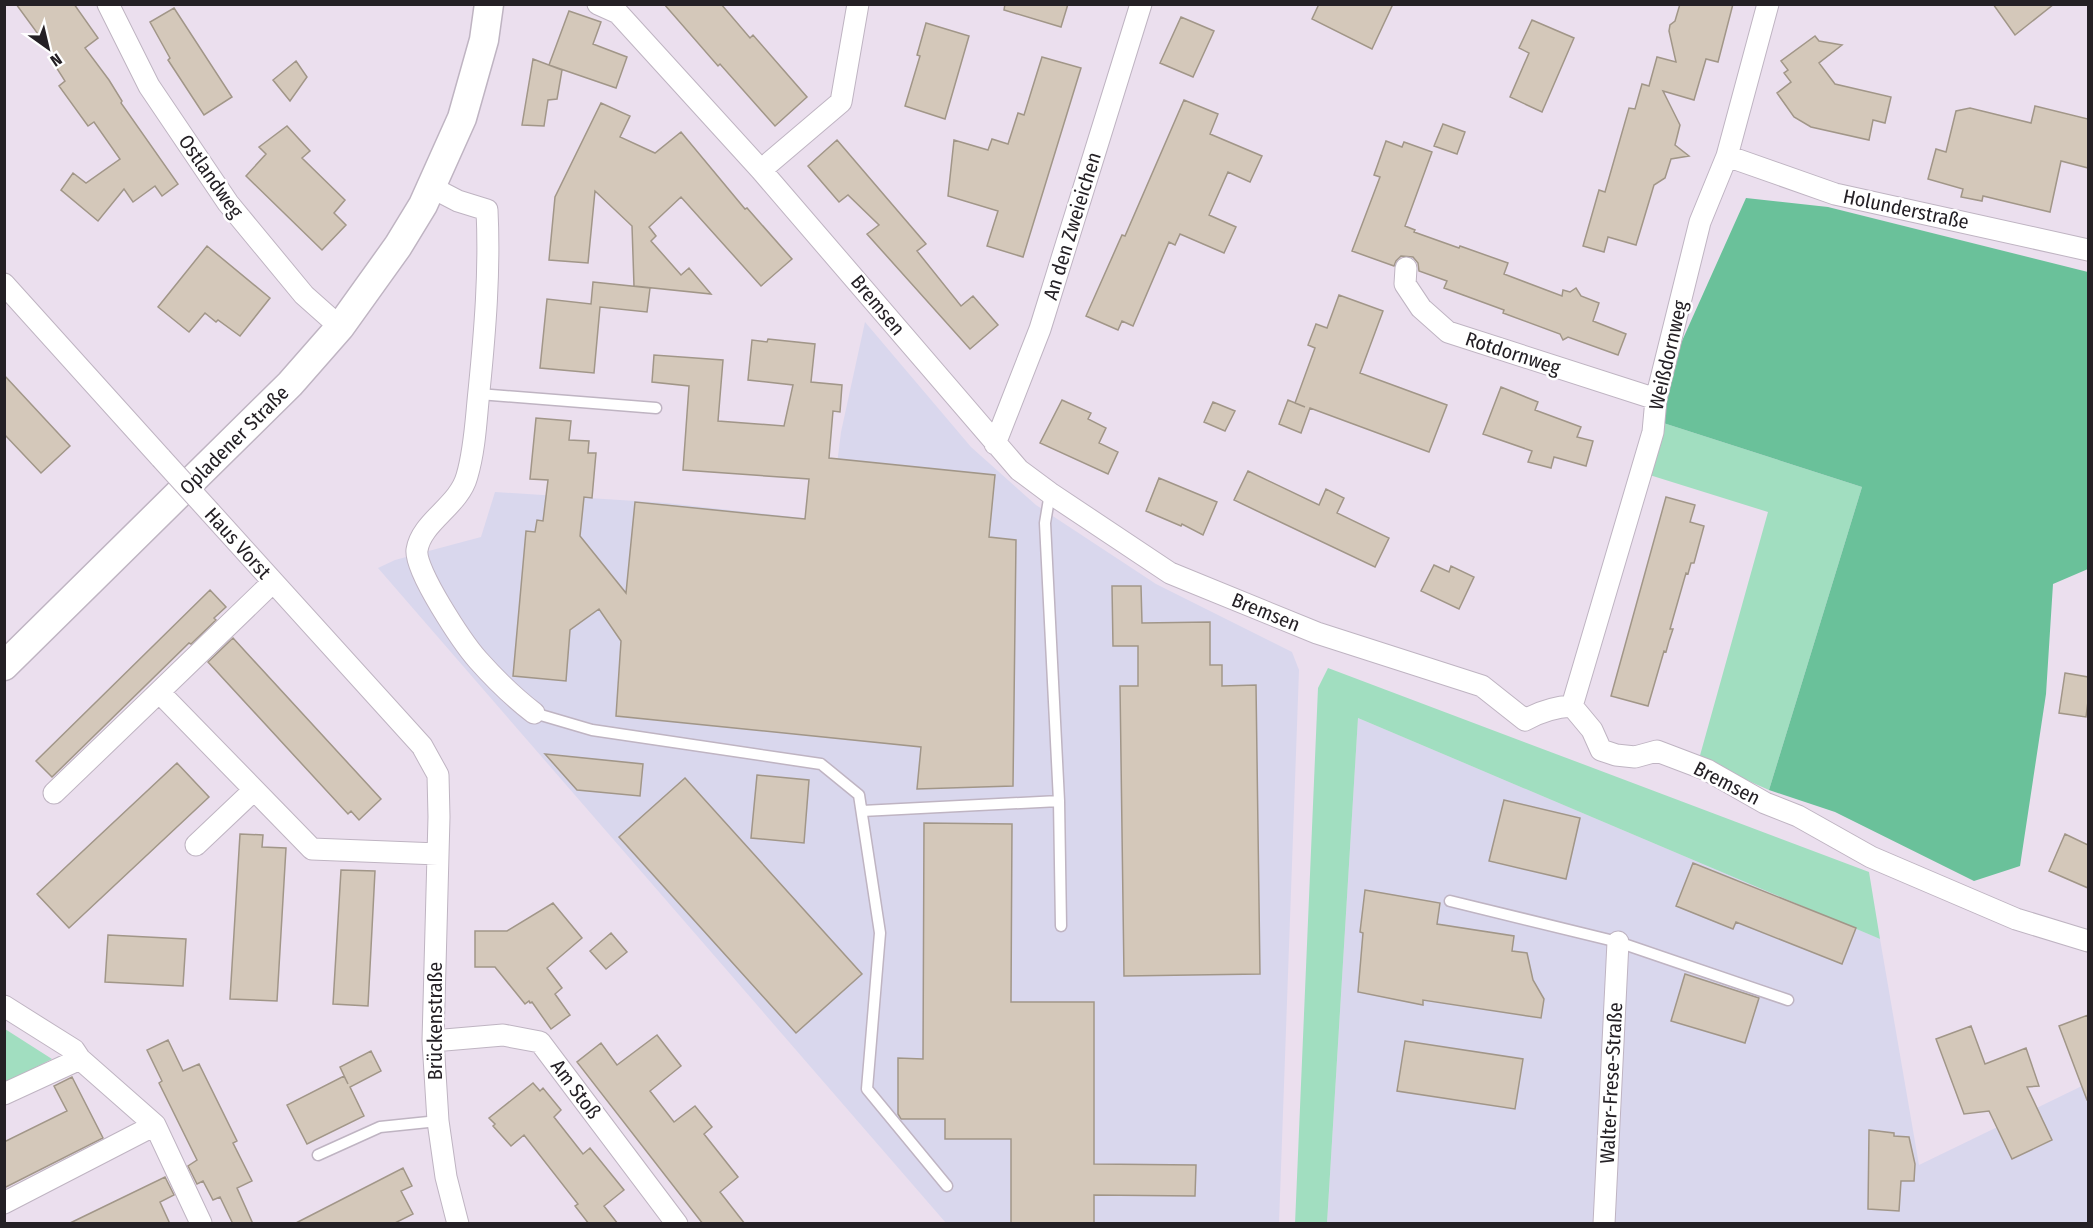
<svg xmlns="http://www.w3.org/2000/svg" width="2093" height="1228" viewBox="0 0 2093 1228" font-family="'Fira Sans Condensed',sans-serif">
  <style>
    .commercial { fill: #d9d7ed }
    .green { fill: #a1dec0 }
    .forest { fill: #6ac19a }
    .building { fill: #d4c8ba; stroke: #a19688; stroke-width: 1.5 }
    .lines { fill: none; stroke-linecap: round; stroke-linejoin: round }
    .service-casing { stroke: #bfb4c2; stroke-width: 13 }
    .minor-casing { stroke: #bfb4c2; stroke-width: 23 }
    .secondary-casing { stroke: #bfb4c2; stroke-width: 31 }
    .service { stroke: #fff; stroke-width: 10 }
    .minor { stroke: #fff; stroke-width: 21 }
    .secondary { stroke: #fff; stroke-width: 28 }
    .minor-bridge-casing { stroke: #bfb4c2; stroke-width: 23; stroke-linecap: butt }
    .minor-bridge { stroke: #fff; stroke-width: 21 }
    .labels { text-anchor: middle; stroke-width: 5; stroke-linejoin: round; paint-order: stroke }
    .street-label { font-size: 20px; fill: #242025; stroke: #fff }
  </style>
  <rect width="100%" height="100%" fill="#ebdfee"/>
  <path class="commercial" d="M865,322L971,447L1036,505L1156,584L1292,652L1299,670L1279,1223H946L378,568L395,560L481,537L495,492L666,503L830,521L841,432Z
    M1358,718L1880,939L1919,1165L2088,1083V1223L1327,1224Z"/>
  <path class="green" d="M1654,420L1862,487L1769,790L1699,759L1768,512L1640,472Z
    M1328,668L1869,872L1880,939L1358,718L1327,1223L1295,1224L1318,688Z
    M5,1029L52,1059L5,1083Z"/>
  <path class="forest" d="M1746,198L1828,207L2088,272V569L2053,584L2046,694L2020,866L1974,881L1835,812L1769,790L1862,487L1654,420L1656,399Z"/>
  <path class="building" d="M16,4H74L98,38L85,48L109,80L122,101L121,103L178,184L162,196L155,186L133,202L124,189L98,221L61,190L73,173L86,183L120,159L94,122L88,126L59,86L65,81L56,67L60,64Z
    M664,4H721L750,38L753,35L807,97L775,126L720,64L718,66Z
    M1005,4H1068L1061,27L1004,10Z
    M1319,4H1393L1372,49L1312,19Z
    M1680,4H1733L1718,62L1706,59L1694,100L1663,91L1680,125L1675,145L1689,156L1671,159L1665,178L1654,185L1636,245L1608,237L1604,252L1583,246L1599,190L1605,192L1629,108L1635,109L1642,84L1649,86L1657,57L1676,62L1669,31L1670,25L1675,21Z
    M1993,4H2054L2015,35Z
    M174,8L232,97L204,115L168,60L170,58L150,22Z
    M569,11L601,22L593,44L627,57L616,88L549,65Z
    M1181,17L1214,31L1193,77L1160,63Z
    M1532,20L1574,38L1542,112L1510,97L1529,53L1519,48Z
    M926,23L969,36L945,119L905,106L920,56L917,55Z
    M1815,36L1819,41L1842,45L1819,63L1835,84L1891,97L1885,123L1873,120L1869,140L1811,127L1794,117L1777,93L1791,82L1784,73L1788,70L1781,61Z
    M1042,57L1081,68L1023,257L987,246L998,211L948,196L954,140L988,150L992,139L1008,144L1018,113L1024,115Z
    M533,59L562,70L557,99L548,100L544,126L522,125Z
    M296,61L307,77L290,101L273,80Z
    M1184,100L1218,114L1210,134L1262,156L1250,182L1228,172L1209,215L1236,227L1224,253L1180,234L1175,245L1169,242L1133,326L1122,321L1118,330L1086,316L1122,235L1125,236Z
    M601,103L630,116L620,137L655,153L681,132L745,209L747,208L792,259L761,286L681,197L649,227L656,236L651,241L681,275L689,268L711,294L634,286L632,226L595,191L588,263L549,260L555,197Z
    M2035,106L2088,119V168L2061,161L2050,212L1983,196L1982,201L1961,197L1963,189L1928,179L1936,149L1946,152L1956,111L1970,108L2031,123Z
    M1443,124L1465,132L1457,154L1434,146Z
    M287,126L310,151L302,158L345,200L334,213L346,225L322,250L246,176L266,154L259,147Z
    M837,140L926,244L917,251L961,306L973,296L998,325L970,349L867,234L879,225L848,195L839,202L808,166Z
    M1386,141L1402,147L1404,142L1432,152L1405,226L1415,230L1414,232L1459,248L1460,246L1508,263L1504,274L1562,296L1563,290L1570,292L1576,288L1581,296L1599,303L1593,321L1626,334L1618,355L1568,337L1563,340L1560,334L1503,313L1504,310L1444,288L1447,281L1419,271L1418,263L1413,257L1401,256L1396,261L1394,266L1352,251L1380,177L1374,175Z
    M207,246L270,298L240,336L218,320L216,322L205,313L189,332L158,307Z
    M593,282L650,288L647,312L600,307L594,373L540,368L547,299L591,304Z
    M1339,295L1383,311L1360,373L1447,405L1429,452L1310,408L1301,433L1279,424L1288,400L1305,407L1295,403L1315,348L1308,345L1316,324L1327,328Z
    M768,339L815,344L811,382L842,385L840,412L833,411L829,458L995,475L989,537L1016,540L1013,786L917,789L921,747L616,716L621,641L599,609L570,630L566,681L513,676L526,531L535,532L537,520L543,521L548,480L530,479L536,418L571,421L569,440L589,441L588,453H596L592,498L584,497L580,536L626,593L635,502L805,519L809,479L683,470L689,386L652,382L654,355L723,360L718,421L784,426L793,385L748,380L752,340L767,342Z
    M4,375L70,446L41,473L4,434Z
    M1501,387L1538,402L1535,410L1581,427L1577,437L1593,441L1586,466L1554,457L1551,468L1528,462L1532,451L1483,434Z
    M1062,400L1091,413L1088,419L1106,428L1099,443L1118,452L1108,474L1040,443Z
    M1213,402L1235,411L1225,431L1204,422Z
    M1248,471L1319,505L1326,489L1344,498L1337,513L1389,538L1375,567L1234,500Z
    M1159,478L1217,502L1203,535L1182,524L1181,526L1146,511Z
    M1666,497L1695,505L1690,522L1704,526L1694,563H1691L1688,574L1686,573L1670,629H1673L1669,641L1666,652L1664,651L1648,706L1611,696Z
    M1434,565L1449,572L1451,566L1474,577L1459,609L1421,591Z
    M1112,586H1141L1142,623L1210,622V665H1222V686L1256,685L1260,974L1124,976L1120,686H1138V646H1113Z
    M210,590L226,607L214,618L216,620L191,644L189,643L52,777L36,761Z
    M233,638L381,799L359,820L351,811L348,814L208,662Z
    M2065,673L2088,677V701L2086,717L2059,713Z
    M545,754L643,764L640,796L577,790Z
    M177,763L209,797L69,928L37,894Z
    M757,775L809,780L804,843L751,838Z
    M685,778L862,974L796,1033L619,837Z
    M1504,800L1580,818L1566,879L1489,861Z
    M924,823L1012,824L1011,1002H1094V1164L1196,1165L1195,1196L1094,1195V1224H1011V1139H945V1119H901L898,1114V1058L923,1059Z
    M240,834L263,835L262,847L286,848L277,1001L230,999Z
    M2065,834L2088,845V888L2049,871Z
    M1693,863L1856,928L1842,964L1736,922L1733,929L1676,906Z
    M341,870L375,871L368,1006L333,1004Z
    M1365,890L1440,903L1437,924L1514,936L1512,951L1527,953L1533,980L1544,999L1541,1018L1423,1000V1005L1358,992L1363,933L1360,932Z
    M553,903L582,938L547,968L562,988L555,994L570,1015L551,1029L532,1002L530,1003L529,1001L525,1004L495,967H475V931H507Z
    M611,933L627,952L606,969L590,951Z
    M108,935L186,939L183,986L105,982Z
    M1685,974L1759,998L1745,1043L1671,1021Z
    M2088,1015V1100H2087L2059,1026Z
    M1971,1026L1985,1064L2026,1048L2039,1086L2027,1087L2052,1140L2012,1159L1989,1111L1964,1114L1936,1039Z
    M657,1035L681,1066L650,1091L674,1122L695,1106L712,1127L704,1134L738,1177L720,1192L745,1224H703L577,1062L601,1043L617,1065Z
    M168,1040L183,1071L199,1064L237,1141L233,1143L252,1181L237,1188L253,1224H233L220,1197L213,1200L203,1181L197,1184L188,1166L197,1160L159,1083L162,1081L147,1050Z
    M1405,1041L1523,1059L1515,1109L1397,1091Z
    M371,1051L381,1071L350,1087L364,1116L307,1144L287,1105L344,1076L348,1084L340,1067Z
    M72,1077L103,1138L4,1188V1142L67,1111L54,1086Z
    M533,1083L540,1091L543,1088L561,1110L554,1117L583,1154L590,1148L624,1190L604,1206L618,1224H589L575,1206L578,1204L524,1135L511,1146L493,1126L495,1124L489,1118Z
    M1869,1130L1894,1133V1136L1909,1137L1915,1164L1914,1181H1901L1899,1211L1868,1209Z
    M403,1168L412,1186L401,1191L413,1214L393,1224H294Z
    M165,1177L174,1195L160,1202L170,1224H68Z"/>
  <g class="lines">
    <g class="service-casing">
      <path id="service" d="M479,394L656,408
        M1050,493L1045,523L1059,801L1061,926
        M534,713L592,730L821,764L859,795L880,933L867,1089L947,1186
        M862,811L1059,801
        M1450,901L1618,942L1788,1000
        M318,1155L380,1127L438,1121"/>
    </g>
    <g class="minor-casing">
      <path id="minor" d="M108,4L149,86L228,203L304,295L340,327
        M598,4L618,13L761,170L1019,470L1050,493L1170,573L1317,633L1482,686L1525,720C1541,711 1554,707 1572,706L1592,730L1601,750L1616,755L1635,757L1657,751L1707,770L1765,803L1798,816L1871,857L2016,919L2088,941
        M1727,156L1835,194L2088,250
        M761,170L841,102L858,4
        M431,187L458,201L487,210C490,271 485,331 479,391C476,419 475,449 467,476C459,506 421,522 417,550C414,570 463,643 478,660C495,679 513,697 534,713
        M1406,268L1405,284L1421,308L1448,332L1656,399
        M4,284L161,458
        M995,444L1040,329L1141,4
        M210,512L422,746L438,775L439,817L433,1041L438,1121L446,1177L458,1224
        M159,692L273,582
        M1572,706L1653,432L1656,399L1700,222L1727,156L1768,4
        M54,793L159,692L312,849L438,854
        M196,845L254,790
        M4,1006L74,1050L80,1059L155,1125L201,1223L199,1224
        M433,1041L503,1035L540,1042L677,1224
        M4,1094L80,1059
        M4,1203L155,1125
        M1604,1224L1618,942"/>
    </g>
    <g class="secondary-casing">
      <path id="secondary" d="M4,666L290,384L340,327L398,246L423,205L462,118L484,40L489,4"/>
    </g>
    <use href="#service" class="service"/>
    <use href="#minor" class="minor"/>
    <use href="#secondary" class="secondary"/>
    <g class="minor-bridge-casing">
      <path id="minor-bridge" d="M161,458L210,512"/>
    </g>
    <use href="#minor-bridge" class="minor-bridge"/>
  </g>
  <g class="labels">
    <g class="street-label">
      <text transform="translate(211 176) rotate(55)" y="7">Ostlandweg</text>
      <text transform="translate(1906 209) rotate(12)" y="7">Holunderstraße</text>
      <text transform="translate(1072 226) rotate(-73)" y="7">An den Zweieichen</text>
      <text transform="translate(878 305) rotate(50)" y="7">Bremsen</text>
      <text transform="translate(1513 353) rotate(18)" y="7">Rotdornweg</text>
      <text transform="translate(1668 355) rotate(-77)" y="7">Weißdornweg</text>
      <text transform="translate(234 440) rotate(-45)" y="7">Opladener Straße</text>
      <text transform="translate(238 543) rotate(48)" y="7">Haus Vorst</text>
      <text transform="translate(1266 612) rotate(22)" y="7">Bremsen</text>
      <text transform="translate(1727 783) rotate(27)" y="7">Bremsen</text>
      <text transform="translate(435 1021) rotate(-90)" y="7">Brückenstraße</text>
      <text transform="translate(1611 1083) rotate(-87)" y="7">Walter-Frese-Straße</text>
      <text transform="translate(576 1089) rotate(53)" y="7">Am Stoß</text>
    </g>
  </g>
  <rect width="2093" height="1228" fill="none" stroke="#242025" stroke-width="12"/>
  <g transform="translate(48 48) rotate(146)" stroke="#ffffff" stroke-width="4.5" paint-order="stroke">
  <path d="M0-4.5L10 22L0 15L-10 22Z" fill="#242025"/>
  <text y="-9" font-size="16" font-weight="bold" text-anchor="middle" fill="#242025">N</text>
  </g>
</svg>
